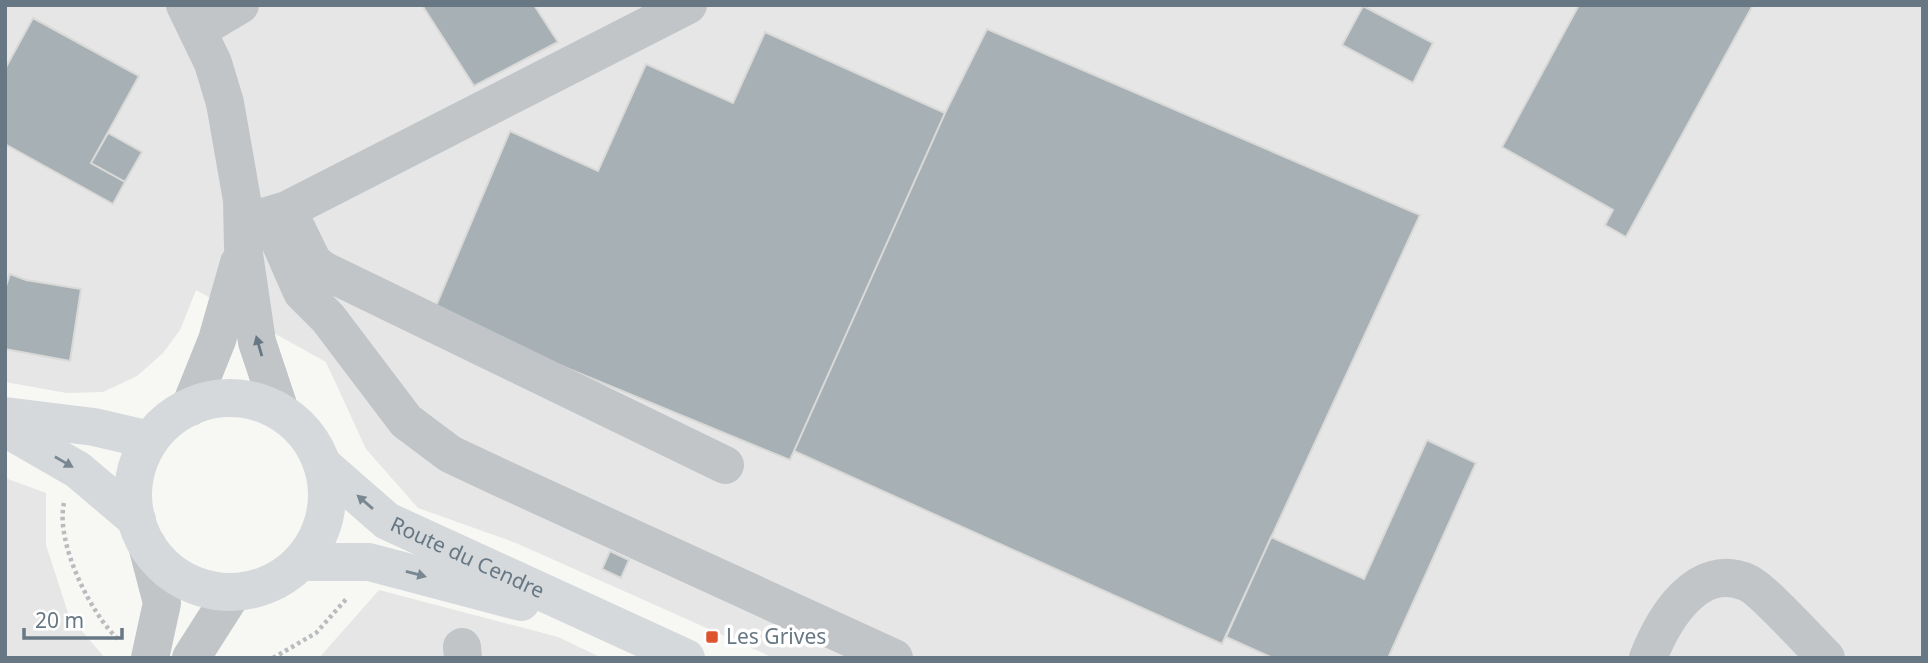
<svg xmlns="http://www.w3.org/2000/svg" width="1928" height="663" viewBox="0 0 1928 663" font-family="'Noto Sans',sans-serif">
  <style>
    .built { fill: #e5e6e5 }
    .building { fill: #a7b0b5; stroke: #d9d9d7; stroke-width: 2 }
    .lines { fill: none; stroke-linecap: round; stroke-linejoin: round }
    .path { stroke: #b9bcbe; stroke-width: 4.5; stroke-dasharray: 3.5 3.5; stroke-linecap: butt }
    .minor { stroke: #c1c5c8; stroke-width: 38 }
    .major { stroke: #d5d9dc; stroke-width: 38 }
    .oneway { fill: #677884 }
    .oneway2 { fill: #788791 }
    .poi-dot { fill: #de532d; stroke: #fff; stroke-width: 2.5 }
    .labels { text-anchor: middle; stroke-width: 7; stroke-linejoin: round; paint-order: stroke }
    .street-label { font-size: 21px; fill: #677884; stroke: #fff }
    .poi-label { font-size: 21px; fill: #677884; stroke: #fff; text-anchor: start }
  </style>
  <rect width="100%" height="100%" fill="#f7f7f4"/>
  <path class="built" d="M5,5H1923V658H774L516,543L418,508L366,449L326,362L196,290L180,330L163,353L137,376L103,392L67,393L5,382Z
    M5,478L46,493V545L69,616L105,658H5Z
    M379,590L558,637L602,658H319Z"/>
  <path class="building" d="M422,5H534L558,42L474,86Z
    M1579,5H1753L1626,237L1605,225L1613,210L1502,147Z
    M1363,6L1433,43L1413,83L1342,45Z
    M33,18L139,76L91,163L125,182L113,204L5,144V69Z
    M987,29L1420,215L1222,644L794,451L945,113Z
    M765,32L945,113L790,460L433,313L510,131L598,171L646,64L733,103Z
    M108,133L142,152L125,182L91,163Z
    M10,274L26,280L81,289L70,361L5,349V289Z
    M1427,440L1476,463L1388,658H1273L1226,637L1271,537L1364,579Z
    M610,551L629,560L621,578L602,569Z"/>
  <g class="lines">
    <path class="path" d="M64,503C55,542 91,615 119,640
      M273,658L316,633L348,597"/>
    <path class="minor" d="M185,5L213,63L225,103L242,200L243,247L257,342L280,411
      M198,30L240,5
      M269,217L302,292L328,318L406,421L450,454L501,478L894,658
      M293,221L313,262L323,270L725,465
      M243,223L287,210L688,5
      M190,407L217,340L239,263
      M147,545L162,603L150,658
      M462,647L463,658
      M191,658L233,592
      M1648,658C1663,620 1697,560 1748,583C1762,589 1812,644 1826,658"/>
    <g class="major">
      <circle cx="230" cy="495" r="97"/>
      <path d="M5,416L94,427L150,440"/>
      <path d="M5,428L78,470L137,520"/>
      <path id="s1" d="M324,466L387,521L686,658"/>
      <path d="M301,562H369L521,602"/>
    </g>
  </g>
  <defs><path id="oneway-solid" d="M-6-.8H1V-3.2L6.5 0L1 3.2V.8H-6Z" transform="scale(1.75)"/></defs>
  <use class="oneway" href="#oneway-solid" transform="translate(259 346) rotate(-106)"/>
  <g class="oneway2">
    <use href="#oneway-solid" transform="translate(64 462) rotate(30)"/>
    <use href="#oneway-solid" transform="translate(365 502) rotate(-139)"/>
    <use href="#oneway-solid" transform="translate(416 574) rotate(15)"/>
  </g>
  <rect class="poi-dot" x="705" y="630" width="14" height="14" rx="3.5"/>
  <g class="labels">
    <g class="street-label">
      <text dy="7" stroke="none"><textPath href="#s1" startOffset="172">Route du Cendre</textPath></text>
    </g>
    <g class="poi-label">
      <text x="726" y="644">Les Grives</text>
    </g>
  </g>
  <rect width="1928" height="663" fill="none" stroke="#677884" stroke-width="14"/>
  <path d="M24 628v10h98v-10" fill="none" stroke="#677884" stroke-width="3.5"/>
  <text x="35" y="628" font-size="21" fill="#677884" stroke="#ffffff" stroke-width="5" paint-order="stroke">20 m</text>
</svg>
